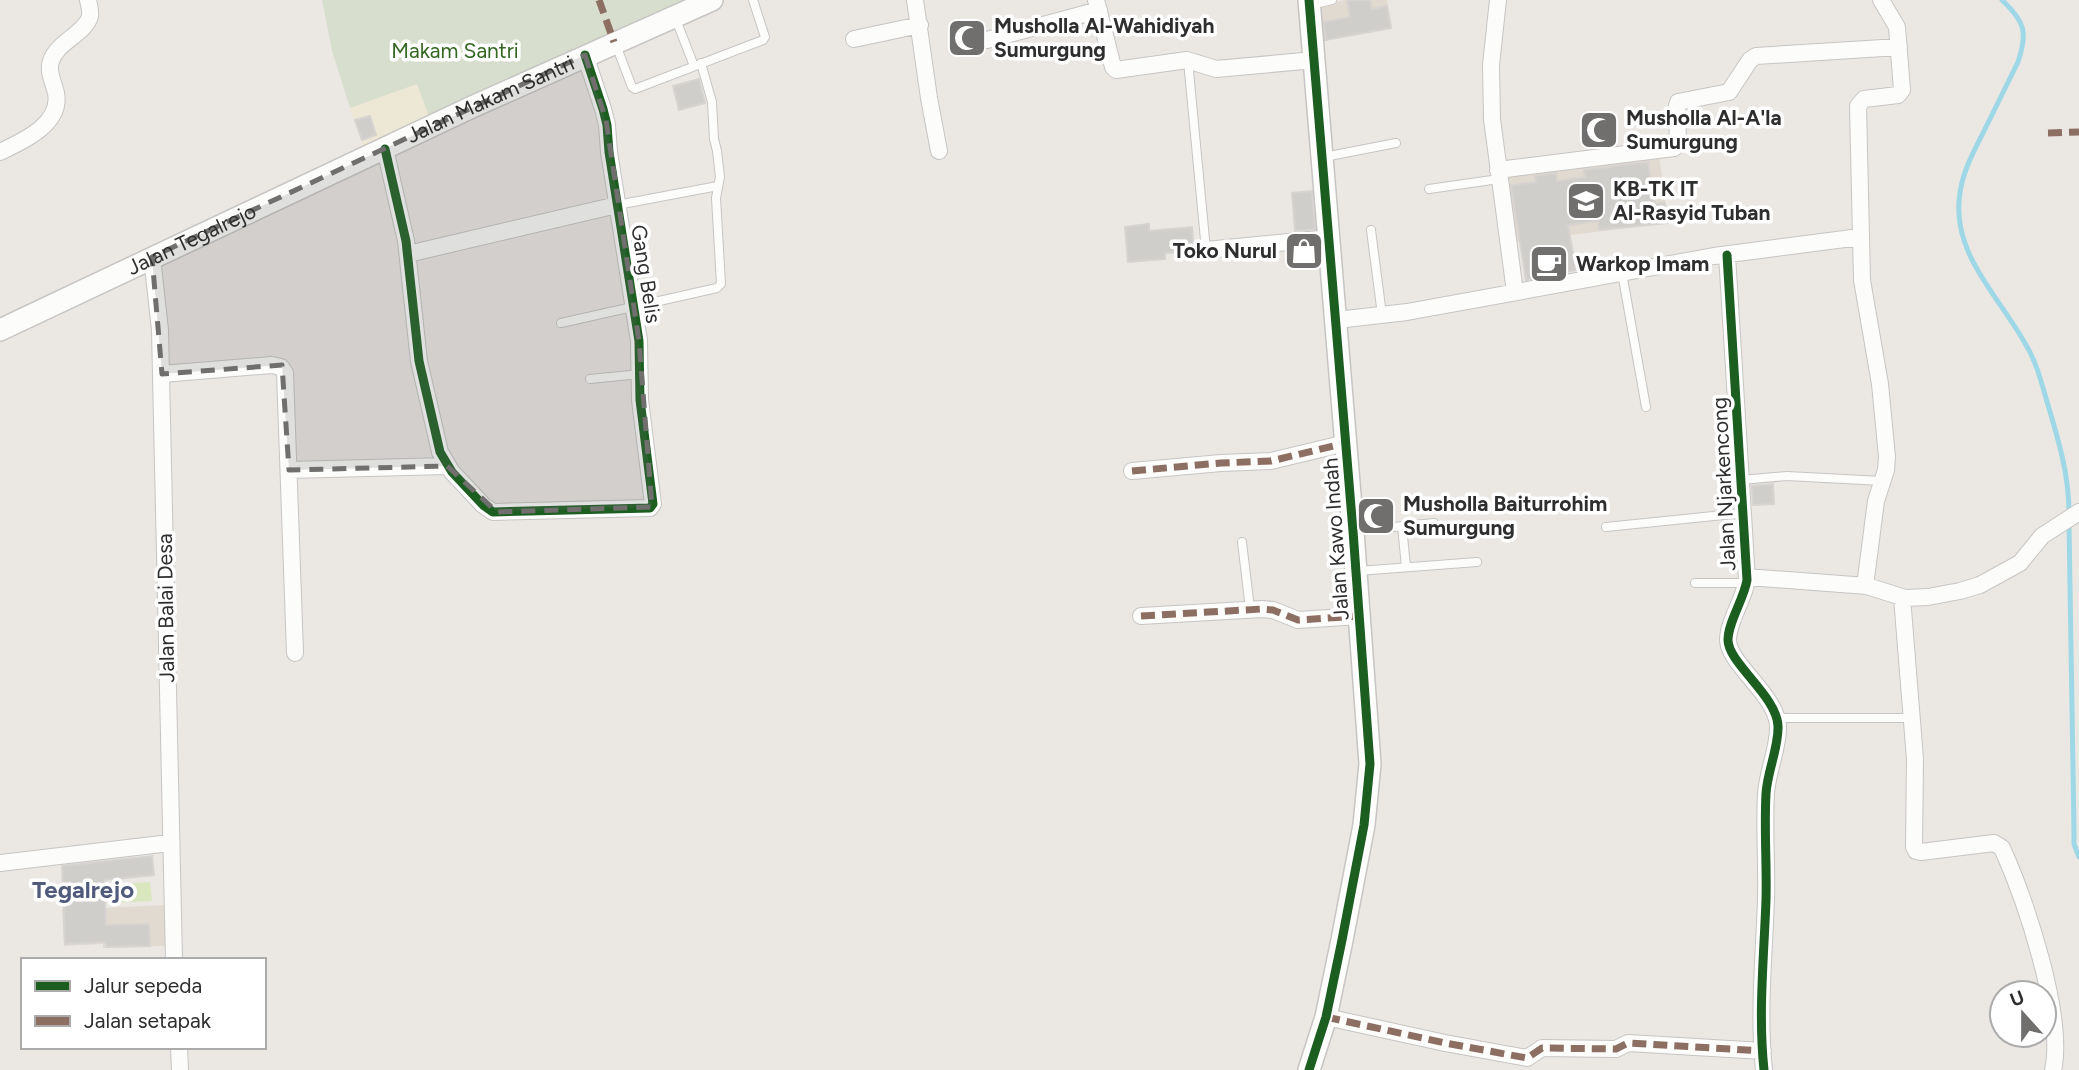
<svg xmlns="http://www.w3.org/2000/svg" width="2079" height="1070" viewBox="0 0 2079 1070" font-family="Figtree,sans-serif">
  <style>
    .education { fill: #e1dad1 }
    .sand { fill: #ede7d5 }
    .cemetery { fill: #d8decd }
    .pitch { fill: #dae7be }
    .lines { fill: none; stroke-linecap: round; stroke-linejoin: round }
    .stream { stroke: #9ed8e6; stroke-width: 5 }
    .building { fill: #d0cecb; stroke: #d6d3d0; stroke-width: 2 }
    .service-casing { stroke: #c6c5c4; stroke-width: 10 }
    .minor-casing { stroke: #c6c5c4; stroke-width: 18 }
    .tertiary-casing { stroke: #c6c5c4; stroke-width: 24 }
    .service { stroke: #fcfcfb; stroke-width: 8 }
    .minor { stroke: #fcfcfb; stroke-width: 16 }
    .tertiary { stroke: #fcfcfb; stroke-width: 21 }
    .quiet { stroke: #8d6e63; stroke-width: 7; stroke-dasharray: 14 7; stroke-linecap: butt }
    .cycleway-casing { stroke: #fff; stroke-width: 13 }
    .cycleway { stroke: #1b5e20; stroke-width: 9 }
    .marked { fill: #706f6e; fill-opacity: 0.2; stroke: #706f6e; stroke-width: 5; stroke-dasharray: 14 9; stroke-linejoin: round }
    .labels { text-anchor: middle; stroke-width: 7; stroke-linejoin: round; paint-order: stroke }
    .poi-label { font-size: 21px; font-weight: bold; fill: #2e2e2e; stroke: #fff; text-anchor: start }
    .park-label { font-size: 21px; fill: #346721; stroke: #fff }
    .street-label { font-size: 21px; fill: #2e2e2e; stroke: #fff }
    .quarter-label { font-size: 24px; font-weight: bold; fill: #505b7c; stroke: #fff }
  </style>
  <rect width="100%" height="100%" fill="#ebe8e4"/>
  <path class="education" d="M1344,0H1387L1392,28L1320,41L1316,7Z
    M1659,155L1668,223L1513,242L1507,174Z
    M164,905L166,946L103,948V944L64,946L62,910Z"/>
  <path class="sand" d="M417,84L429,117L363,147L350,108Z"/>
  <path class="cemetery" d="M322,0H693L429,117L417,84L350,108L332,51Z"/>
  <path class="pitch" d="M150,882L152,901L113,903L112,885Z"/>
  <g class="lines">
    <path class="stream" d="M2002,0C2025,22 2028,32 2018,62C2007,84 1996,107 1985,129C1975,149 1963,170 1960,193C1950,253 2000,297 2026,345C2037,363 2042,385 2048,405C2059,442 2069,475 2069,514
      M2069,524L2074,831V844L2079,857"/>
  </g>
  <path class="building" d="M1347,0H1370L1372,9L1387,6L1391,28L1325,40L1324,22L1350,17Z
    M699,79L705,103L679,110L673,86Z
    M370,116L376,135L362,140L355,120Z
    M1606,120L1609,146L1592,148L1589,122Z
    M1648,162L1654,204L1665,203L1667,223L1599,230L1598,221L1568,225L1576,270L1526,280L1511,185L1536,182L1535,176L1556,173L1557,181L1585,177L1584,170Z
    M1312,191L1315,229L1295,231L1292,193Z
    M1149,224V231L1192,227L1194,251L1165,253V259L1128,262L1125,227Z
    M1317,250V260L1288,262V253Z
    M1773,484L1774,504L1753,505L1752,486Z
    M1391,505L1392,521L1366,523L1364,508Z
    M152,856L154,875L104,880L106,925L149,924L150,946L106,947L105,942L65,944L62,866Z"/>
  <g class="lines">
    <g class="service-casing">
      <path id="service" d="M1311,5L1332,0
        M675,17L694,66
        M616,45L632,87L635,89L763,40L765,37L753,0
        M1188,61L1206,250
        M1324,157L1396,143
        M1429,189L1499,179
        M617,205L718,186
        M1371,230L1382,315
        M1622,273L1646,407
        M561,323L717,288L721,284L716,198L720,177L717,151L714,139L712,102L701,63
        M590,379L640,374
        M1741,480L1787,476L1882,481
        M1402,526L1406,567
        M1606,527L1743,513
        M1353,531L1434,523
        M1242,542L1250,609
        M1358,571L1477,562
        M1695,583H1746
        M1776,718H1913"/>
    </g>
    <g class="minor-casing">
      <path id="minor" d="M915,0L929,98L939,151
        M1096,0L1113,67L1116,70L1187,60L1216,69L1315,60
        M1498,0L1491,65L1492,119L1515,292
        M854,39L920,25
        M987,40L1099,10
        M385,149L406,241L419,361L440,452L452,472L483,505L493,512L650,508L653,504L640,400L639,341L609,152L607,125L603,109L585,55
        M0,152C23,141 62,124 56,93C54,83 47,72 51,61C57,42 86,33 90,16C91,11 89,5 88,0
        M1498,170L1674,148L1678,144L1677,106L1678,102L1729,92L1750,60L1756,56L1899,47
        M1206,250L1330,238
        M408,254L617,205
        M1727,255L1747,580C1744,599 1728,622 1728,640C1728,663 1777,696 1778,726C1779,747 1767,772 1766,794C1764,829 1767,865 1766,900C1764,956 1758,1014 1764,1070
        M152,257L160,330L174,960
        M1337,320L1407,312L1714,256L1860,237
        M162,374L272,365L281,367L285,373L295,653
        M289,470L447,466
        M1132,471L1221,463L1271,461L1346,443
        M1747,577L1867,586L1905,598L1928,597L1960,591L1980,585L2020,563L2042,536L2079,512
        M1865,586L1876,501L1886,470L1887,457L1880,384L1862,280L1858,106L1864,99L1898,95L1902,90L1897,27L1881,0
        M1902,597L1915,759L1914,847L1916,851L1921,852L1994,843L2002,848C2025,899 2065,1016 2053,1070
        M1141,616L1262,609L1273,610L1298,620L1360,616
        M0,863L170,843
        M1326,1017L1445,1043L1527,1058L1542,1048L1616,1049L1628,1043L1763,1051
        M179,1047L180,1070"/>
    </g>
    <g class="tertiary-casing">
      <g id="tertiary">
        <path id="s1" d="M0,330L472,107L712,0"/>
        <path d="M1309,1070L1326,1017L1342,940L1364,825L1370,764L1353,531L1309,0"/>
      </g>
    </g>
    <use href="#service" class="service"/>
    <use href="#minor" class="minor"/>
    <use href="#tertiary" class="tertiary"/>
    <path class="quiet" d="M599,0L614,42
      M2048,133L2079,132
      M1132,471L1221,463L1271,461L1346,443
      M1141,616L1262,609L1273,610L1298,620L1360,616
      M1326,1017L1445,1043L1527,1058L1542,1048L1616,1049L1628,1043L1763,1051"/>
    <g class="cycleway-casing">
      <path id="cycleway" d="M385,149L406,241L419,361L440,452L452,472L483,505L493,512L650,508L653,504L640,400L639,341L609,152L607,125L603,109L585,55
        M1727,255L1747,580C1744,599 1728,622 1728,640C1728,663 1777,696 1778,726C1779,747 1767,772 1766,794C1764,829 1767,865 1766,900C1764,956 1758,1014 1764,1070
        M1309,1070L1326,1017L1342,940L1364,825L1370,764L1353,531L1309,0"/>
    </g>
    <use href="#cycleway" class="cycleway"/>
  </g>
  <path class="marked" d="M585,55L606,120L639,341L652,507L497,512L447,466L289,470L282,365L162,374L152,257Z"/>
  <defs>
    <g id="mosque-square" transform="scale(2.0125)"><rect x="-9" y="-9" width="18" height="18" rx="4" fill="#706f6e" stroke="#fff"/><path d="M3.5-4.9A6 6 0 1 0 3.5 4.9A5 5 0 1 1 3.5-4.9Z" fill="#fff"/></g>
    <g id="school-square" transform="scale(2.0125)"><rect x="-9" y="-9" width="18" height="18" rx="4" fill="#706f6e" stroke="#fff"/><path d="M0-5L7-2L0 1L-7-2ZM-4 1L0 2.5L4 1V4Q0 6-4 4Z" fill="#fff"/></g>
    <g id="shop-square" transform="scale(2.0125)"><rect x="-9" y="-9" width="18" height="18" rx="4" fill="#706f6e" stroke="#fff"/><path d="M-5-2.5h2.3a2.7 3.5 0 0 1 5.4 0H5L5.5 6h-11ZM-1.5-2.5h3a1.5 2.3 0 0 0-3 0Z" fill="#fff"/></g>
    <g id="cafe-square" transform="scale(2.0125)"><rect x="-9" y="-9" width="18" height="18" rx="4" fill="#706f6e" stroke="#fff"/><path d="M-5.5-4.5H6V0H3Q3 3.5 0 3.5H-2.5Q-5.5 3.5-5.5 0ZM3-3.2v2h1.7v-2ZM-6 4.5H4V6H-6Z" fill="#fff"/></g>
  </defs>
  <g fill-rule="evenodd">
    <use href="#mosque-square" x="967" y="38"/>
    <use href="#mosque-square" x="1599" y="130"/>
    <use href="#school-square" x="1586" y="201"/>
    <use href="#shop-square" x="1304" y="251"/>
    <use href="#cafe-square" x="1549" y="264"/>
    <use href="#mosque-square" x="1376" y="516"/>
  </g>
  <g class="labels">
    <g class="poi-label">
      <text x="994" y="33">Musholla Al-Wahidiyah<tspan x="994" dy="24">Sumurgung</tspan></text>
      <text x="1626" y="125">Musholla Al-A'la<tspan x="1626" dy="24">Sumurgung</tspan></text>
      <text x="1613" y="196">KB-TK IT<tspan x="1613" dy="24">Al-Rasyid Tuban</tspan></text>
      <text x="1277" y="258" text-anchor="end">Toko Nurul</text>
      <text x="1576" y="271">Warkop Imam</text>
      <text x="1403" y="511">Musholla Baiturrohim<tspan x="1403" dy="24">Sumurgung</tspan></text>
    </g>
    <g class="park-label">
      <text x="455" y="58">Makam Santri</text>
    </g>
    <g class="street-label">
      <text dy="7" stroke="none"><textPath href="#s1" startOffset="542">Jalan Makam Santri</textPath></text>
      <text dy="7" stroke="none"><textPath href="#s1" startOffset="212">Jalan Tegalrejo</textPath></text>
      <text transform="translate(646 274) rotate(81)" y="7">Gang Belis</text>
      <text transform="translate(1724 484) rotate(-93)" y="7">Jalan Njarkencong</text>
      <text transform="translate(1336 539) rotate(-94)" y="7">Jalan Kawo Indah</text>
      <text transform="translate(166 608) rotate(-91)" y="7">Jalan Balai Desa</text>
    </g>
    <g class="quarter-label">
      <text x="83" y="898">Tegalrejo</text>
    </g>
  </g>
  <rect x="21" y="958" width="245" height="91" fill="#ffffff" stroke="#ababab" stroke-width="2"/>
  <rect x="35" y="981" width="35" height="10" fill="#1b5e20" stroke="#ababab" stroke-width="2"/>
  <text x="84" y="993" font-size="21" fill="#2e2e2e">Jalur sepeda</text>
  <rect x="35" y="1016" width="35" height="10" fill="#8d6e63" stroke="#ababab" stroke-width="2"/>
  <text x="84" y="1028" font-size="21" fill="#2e2e2e">Jalan setapak</text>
  <g transform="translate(2023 1014) rotate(339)"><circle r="33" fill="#ffffff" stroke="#ababab" stroke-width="2"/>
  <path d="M0-5L12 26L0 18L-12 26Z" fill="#706f6e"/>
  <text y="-10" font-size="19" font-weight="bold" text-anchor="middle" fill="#2e2e2e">U</text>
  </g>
</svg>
